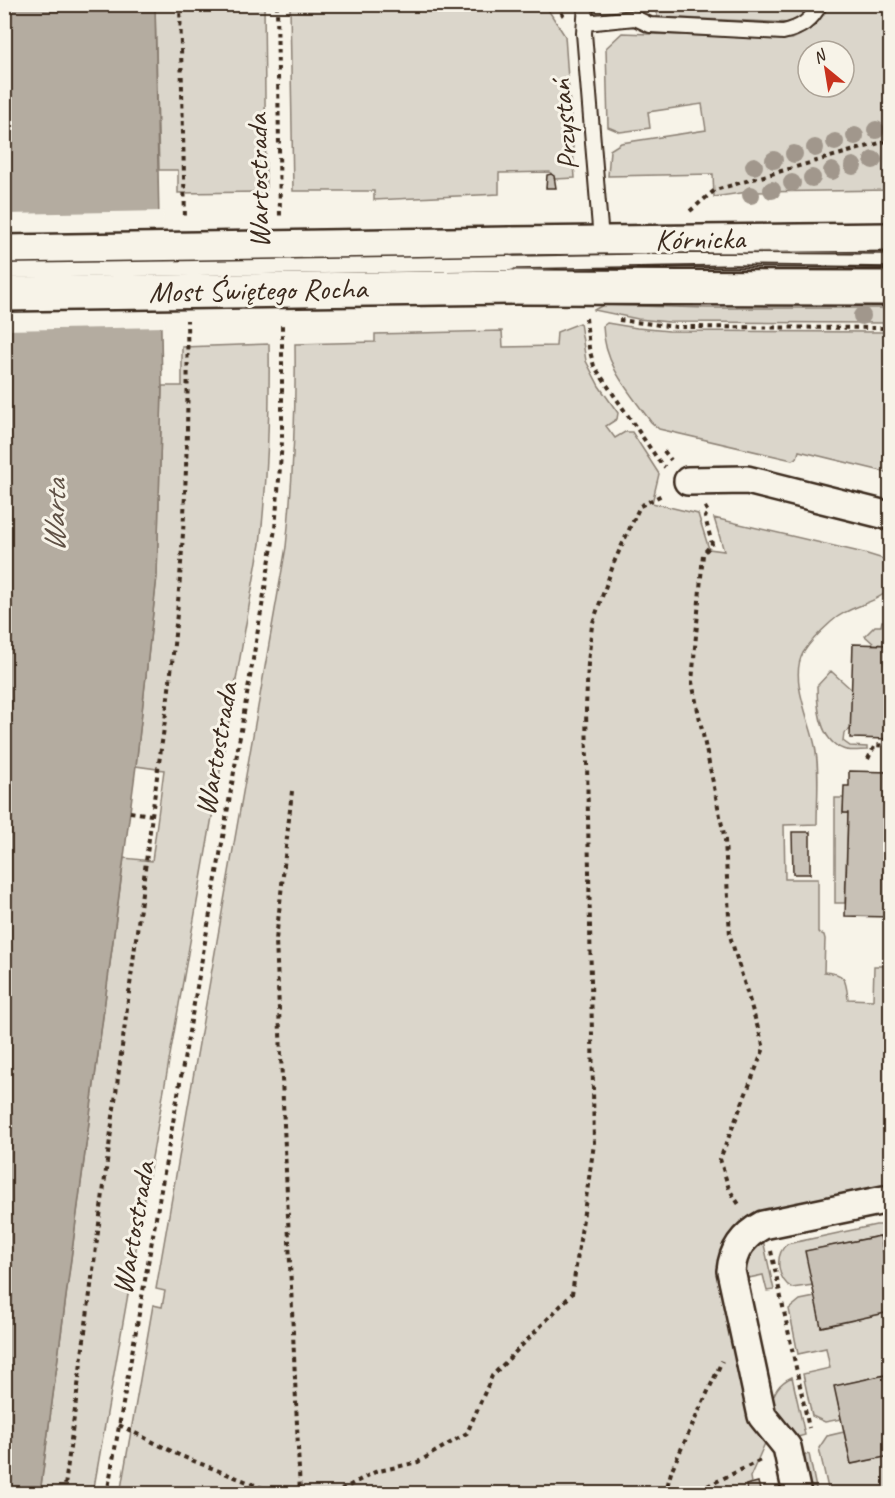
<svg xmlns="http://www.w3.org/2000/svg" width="895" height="1498" viewBox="0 0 895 1498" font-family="Caveat,sans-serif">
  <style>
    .built { fill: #e9e4d9 }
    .green { fill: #dbd6cb; stroke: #8b8074; stroke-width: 1.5; fill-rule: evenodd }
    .water { fill: #b4aca0; stroke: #84786c; stroke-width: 1.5 }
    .pier { fill: #f7f3e8 }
    .building { fill: #c8c1b6; stroke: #3b2a1e; stroke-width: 1.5 }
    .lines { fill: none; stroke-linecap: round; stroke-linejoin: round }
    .lane-casing { stroke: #3b2a1e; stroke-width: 18 }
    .street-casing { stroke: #3b2a1e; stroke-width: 32 }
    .secondary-casing { stroke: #3b2a1e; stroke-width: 38 }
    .path { stroke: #3b2a1e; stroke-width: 4; stroke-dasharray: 4.5 4.5; stroke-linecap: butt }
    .lane { stroke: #f7f3e8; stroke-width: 14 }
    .street { stroke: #f7f3e8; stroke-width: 27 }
    .secondary { stroke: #f7f3e8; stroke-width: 33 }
    .tram { stroke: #3b2a1e; stroke-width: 1.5 }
    .lane-bridge-casing { stroke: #3b2a1e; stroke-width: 18; stroke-linecap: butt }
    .street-bridge-casing { stroke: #3b2a1e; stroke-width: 32; stroke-linecap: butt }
    .secondary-bridge-casing { stroke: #3b2a1e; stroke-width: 38; stroke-linecap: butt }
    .lane-bridge { stroke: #f7f3e8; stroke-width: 14 }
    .street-bridge { stroke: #f7f3e8; stroke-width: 27 }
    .secondary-bridge { stroke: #f7f3e8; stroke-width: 33 }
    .tree { fill: #a1978c }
    .labels { text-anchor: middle; stroke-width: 6; stroke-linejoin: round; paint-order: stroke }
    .street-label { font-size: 30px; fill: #3b2a1e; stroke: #f7f3e8 }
    .water-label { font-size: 32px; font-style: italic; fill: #5f5145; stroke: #f7f3e8 }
  </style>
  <rect width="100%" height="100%" fill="#f7f3e8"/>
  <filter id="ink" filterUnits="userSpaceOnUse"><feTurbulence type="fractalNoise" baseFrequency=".0167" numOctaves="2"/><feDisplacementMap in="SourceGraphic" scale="12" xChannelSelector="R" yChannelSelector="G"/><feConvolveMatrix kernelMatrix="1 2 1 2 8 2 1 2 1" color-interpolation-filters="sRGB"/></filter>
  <g filter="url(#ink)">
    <path class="built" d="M890,245V275L511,279L510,249Z"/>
    <path class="green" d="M744,4L810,5L805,13L792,23L657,17V12L745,10Z
      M155,5H264L266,192L178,193V170H159Z
      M290,5H545L565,36L575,178L555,179L550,172L499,173V194L374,200V191H293Z
      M827,5H890V190L748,192L714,197L713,174L608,176L610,150L621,143L706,130L702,104L648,112L650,128L620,132L608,127L606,48L622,33L792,39C808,32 821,22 827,5ZM808,51H844V87H808Z
      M603,305L708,308H890V323L669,322L638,319L594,310Z
      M580,323L586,361L599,386L618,413L617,419L606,426L615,438L625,432H632L659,474L652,503L698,514L709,549L724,551L714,518L864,553L890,561V589C873,605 848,606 831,622C822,630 810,642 803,653C789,678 810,721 815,746C820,771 817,799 817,824L784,825L785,879H818V932L824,935L825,939L824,972C846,973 846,980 848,999L873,1000L874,966H890V1089L886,1104L890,1117V1188L765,1214L720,1275L754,1429L766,1441L750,1477L751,1483L746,1485L748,1493L120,1494L153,1305L162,1307L165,1291L156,1289L286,547C293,479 296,413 295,344L375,342V334L502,331L503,347L556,346L557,332Z
      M607,323L637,328L669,331L890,332V473L799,451L797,458L792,460L659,429L651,422C629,392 604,365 603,326Z
      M269,344C270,413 268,475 260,544L93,1493L40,1494L124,858L152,861L164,770L136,766L157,576L162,386H182V347Z
      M882,621L890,622V645L874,644L865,636L875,626H881Z
      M831,671L852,690L851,729L844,733L843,741L850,746L867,747V750C860,750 850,752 843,749C820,741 817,706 817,686Z
      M835,798H844L843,813H848L845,903H835Z
      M876,1225H890V1283L880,1236L806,1251L813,1285L792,1288C777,1279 774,1255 787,1244Z
      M763,1240L774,1290L767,1291L763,1275L744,1279L746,1254Z
      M815,1297L822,1327L890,1312V1374L835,1386L841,1419L825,1422L812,1416L803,1374L830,1368L826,1348L798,1354L789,1309L800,1300Z
      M792,1377L805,1435L798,1437L783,1425L771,1407C773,1392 779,1383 792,1377Z
      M844,1432L851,1464L890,1456V1493H829L819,1448L827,1436Z
      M809,1454L817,1493H810L802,1456Z"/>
    <path class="water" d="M5,5H155L162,387L157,576L136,766L40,1493L5,1494Z"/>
    <path class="pier" d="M163,211L165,327L4,330L5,214Z"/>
    <path class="building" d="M551,174L554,176L556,188H546L547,175Z
      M853,644L890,645V739L850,738Z
      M849,771L890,772V917L845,916L848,813H843L844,786H849Z
      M792,832H810V874H793Z
      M880,1236L890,1283V1312L821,1327L805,1251Z
      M890,1374V1456L851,1464L834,1386Z
      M758,1482L761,1494H748L746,1485Z"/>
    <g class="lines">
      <g class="lane-casing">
        <path id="lane" d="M586,4L584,33L601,240
          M585,23L635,18L650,25L783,32C801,28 811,21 820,4
          M510,263L693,259L890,260"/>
      </g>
      <g class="street-casing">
        <path id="street" d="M510,241L890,237
          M688,481L747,480L890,516
          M797,1494L787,1447L762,1416L731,1271C733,1249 744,1235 763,1225L884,1200H890"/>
      </g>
      <g class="secondary-casing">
        <path id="secondary" d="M511,287L890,288"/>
      </g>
      <path class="path" d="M180,4L185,219
        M277,4L280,218
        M557,4L564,17
        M690,211L715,190L890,140
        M586,318L589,348L594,366L661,464L665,467
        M619,320L676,327L890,328
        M664,451L671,460
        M705,507L708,512L705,517L712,544L703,554L692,682L725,840L730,936L764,1048L720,1159L729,1189L740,1206
        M868,759L875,745L890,746
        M292,791L276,940L300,1494
        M130,812L152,815
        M771,1251L809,1428
        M119,1425L181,1456L278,1494
        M64,1494L158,769C181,620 190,470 187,320
        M107,1494L211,908L275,529L282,442V321
        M333,1494L375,1472L418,1462L467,1433L492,1376L572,1294L594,1144L586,708L588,663L592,625L615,560L640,506L664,494
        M665,1494L672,1469L722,1361
        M691,1494L763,1459"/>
      <use href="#lane" class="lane"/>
      <use href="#street" class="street"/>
      <use href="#secondary" class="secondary"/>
      <path class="tram" d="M4,265L689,253L890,254
        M4,278L736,265L890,267"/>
      <g class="lane-bridge-casing">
        <path id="lane-bridge" d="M4,271L510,263"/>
      </g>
      <g class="street-bridge-casing">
        <path id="street-bridge" d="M4,249L510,241"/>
      </g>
      <g class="secondary-bridge-casing">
        <path id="secondary-bridge" d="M4,294L511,287"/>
      </g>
      <use href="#lane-bridge" class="lane-bridge"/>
      <use href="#street-bridge" class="street-bridge"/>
      <use href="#secondary-bridge" class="secondary-bridge"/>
    </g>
    <g class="tree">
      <circle cx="876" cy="130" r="9"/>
      <circle cx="855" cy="136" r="9"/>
      <circle cx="835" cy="142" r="9"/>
      <circle cx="815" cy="148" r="9"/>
      <circle cx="794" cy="154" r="9"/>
      <circle cx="774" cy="160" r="9"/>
      <circle cx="873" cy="160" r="9"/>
      <circle cx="754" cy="166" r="9"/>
      <circle cx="853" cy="166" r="9"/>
      <circle cx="832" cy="171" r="9"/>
      <circle cx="812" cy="178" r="9"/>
      <circle cx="792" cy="183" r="9"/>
      <circle cx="772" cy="190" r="9"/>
      <circle cx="751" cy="195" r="9"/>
      <circle cx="862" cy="316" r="9"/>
    </g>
  </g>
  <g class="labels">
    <g class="street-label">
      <text transform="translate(564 125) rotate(-95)" y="10">Przystań</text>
      <text transform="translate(258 181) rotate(-91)" y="10">Wartostrada</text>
      <text transform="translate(700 239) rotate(-1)" y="10">Kórnicka</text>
      <text transform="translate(258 290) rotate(-1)" y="10">Most Świętego Rocha</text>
      <text transform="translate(216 749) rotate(-80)" y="10">Wartostrada</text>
      <text transform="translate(133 1228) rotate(-80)" y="10">Wartostrada</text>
    </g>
    <g class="water-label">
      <text transform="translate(54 516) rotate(-89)" y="11">Warta</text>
    </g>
  </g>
  <rect width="895" height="1498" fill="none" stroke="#f7f3e8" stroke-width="24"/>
  <rect x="12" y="12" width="871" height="1474" fill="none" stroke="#3b2a1e" stroke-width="2" filter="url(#ink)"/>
  <g transform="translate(826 69) rotate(330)"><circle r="28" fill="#f7f3e8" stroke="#aca397" stroke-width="1.5"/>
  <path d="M0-4.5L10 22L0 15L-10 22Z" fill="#c8321e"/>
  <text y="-9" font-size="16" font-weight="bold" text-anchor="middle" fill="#3b2a1e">N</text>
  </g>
</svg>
